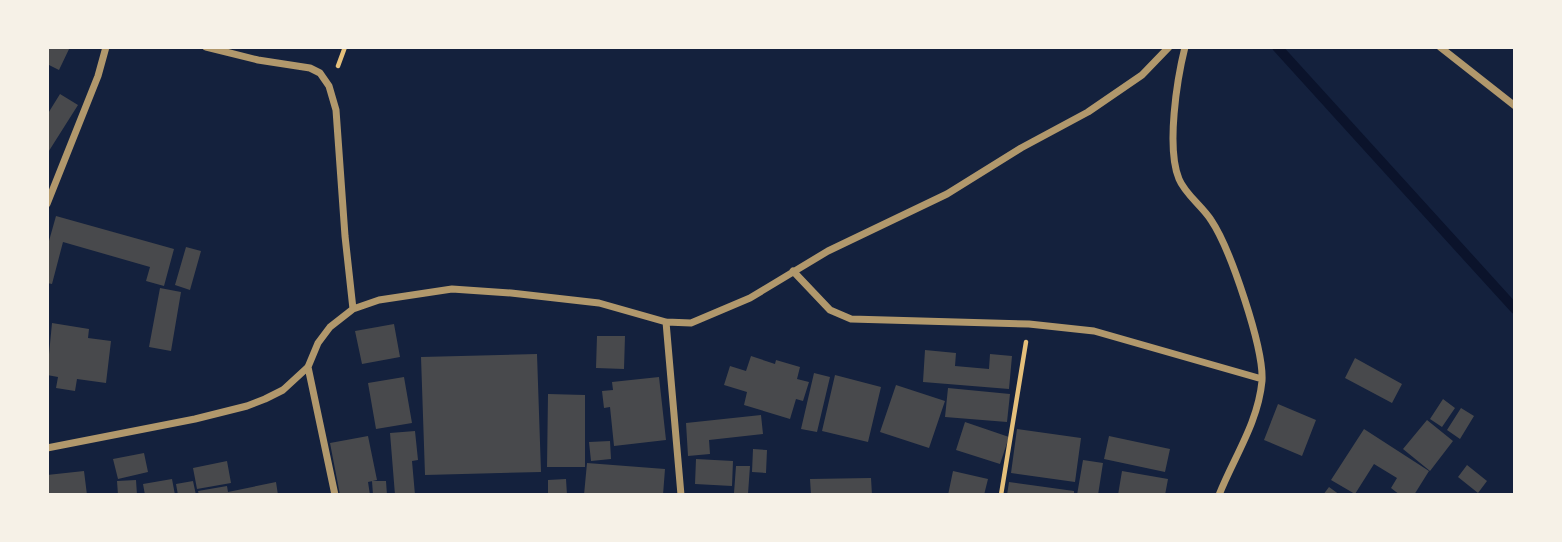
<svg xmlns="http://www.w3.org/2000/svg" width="1562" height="542" viewBox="0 0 1562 542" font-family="'Alegreya Sans',sans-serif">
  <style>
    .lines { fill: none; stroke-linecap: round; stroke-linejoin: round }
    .stream { stroke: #0b132b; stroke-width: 10 }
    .building { fill: #48494c }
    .path { stroke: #e5c07b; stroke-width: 4.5 }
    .minor { stroke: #b1986c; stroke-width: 7 }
  </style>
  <rect width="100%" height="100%" fill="#14213d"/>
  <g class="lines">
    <path class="stream" d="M1277,47L1515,309"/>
  </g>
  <path class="building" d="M47,47H70L59,70L47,64Z
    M60,94L78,105L47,154V115Z
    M56,216L174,249L164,286L146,281L150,267L63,242L52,284L47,283V248Z
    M186,247L201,251L190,290L175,285Z
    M160,288L181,292L171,351L149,347Z
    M52,323L89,329L88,338L111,341L106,383L77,379L75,391L56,388L58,377L47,375Z
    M394,324L400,357L362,364L355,331Z
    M597,336H625L624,369L596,368Z
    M925,350L956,353L955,366L989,369L990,354L1012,356L1009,389L923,382Z
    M537,354L541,472L425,475L421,357Z
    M751,356L775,364L776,360L800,367L797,379L809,382L803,401L796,399L790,419L744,405L747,392L724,385L730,366L746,371Z
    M1355,358L1402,384L1392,403L1345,378Z
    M814,373L830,377L817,432L801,429Z
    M835,375L881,387L868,442L822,431Z
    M404,377L412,423L376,429L368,383Z
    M659,377L666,440L614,446L610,407L604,408L602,391L613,390L612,382Z
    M896,385L945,401L929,448L880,432Z
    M948,388L1010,394L1007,422L945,417Z
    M548,394L585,395V467H547Z
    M1443,399L1455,408L1442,427L1430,419Z
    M1278,404L1316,420L1302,456L1264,440Z
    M1461,408L1474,416L1460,439L1447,430Z
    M761,415L763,434L709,440L710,454L688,456L686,423Z
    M1427,420L1453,441L1430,471L1403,449Z
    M965,422L1009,437L1000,464L956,450Z
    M1017,429L1081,438L1075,482L1011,473Z
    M1364,429L1429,471L1414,495H1400L1391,488L1397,478L1374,464L1355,494L1331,480Z
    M415,431L418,460L412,461L415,495H395L390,433Z
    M368,436L377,480L368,482L370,495H340L330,443Z
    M1109,436L1170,449L1165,472L1104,459Z
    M610,441L611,459L591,461L589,442Z
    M753,449L767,450L766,473L752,472Z
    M144,453L148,472L118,479L113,459Z
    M696,459L733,461L732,486L695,484Z
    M1083,460L1103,463L1098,495H1077Z
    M227,461L231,483L197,489L193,468Z
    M587,463L665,469L663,495H584Z
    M1467,465L1487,481L1478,493L1458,477Z
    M736,466H750L748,494L734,493Z
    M84,471L87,495H47V475Z
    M953,471L988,479L984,495H948Z
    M1122,471L1168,479L1165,495H1118Z
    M871,478L872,495H811L810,479Z
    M172,479L175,495H145L143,484Z
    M566,479L567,495H548V480Z
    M136,480L137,495H118L117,481Z
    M193,481L196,495H178L176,484Z
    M372,481H386L387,495H373Z
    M276,482L278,495H199L198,491L227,486L228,492Z
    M1009,482L1074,491V495H1007Z
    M1329,487L1340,495H1323Z"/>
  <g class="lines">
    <path class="path" d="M338,66L345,47
      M1001,495L1026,342"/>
    <path class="minor" d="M206,47L258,60L310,68L320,73L329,86L336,110L345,236L353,309
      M1185,47C1177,79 1166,148 1179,179C1185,194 1202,206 1211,220C1230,248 1264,348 1262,381C1258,423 1234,457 1219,495
      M1440,47L1515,106
      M47,204L98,76L106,47
      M793,271L830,310L851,319L1029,324L1094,331L1262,379
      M666,322L681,495
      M308,367L335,495
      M47,448L195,419L247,406L265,399L283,390L308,367L318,343L330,327L353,309L379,300L452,289L511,293L599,303L666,322L691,323L750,298L828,251L947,194L1021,148L1088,112L1142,75L1169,47"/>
  </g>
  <rect width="1562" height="542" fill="none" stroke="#f6f1e7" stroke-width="98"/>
</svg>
